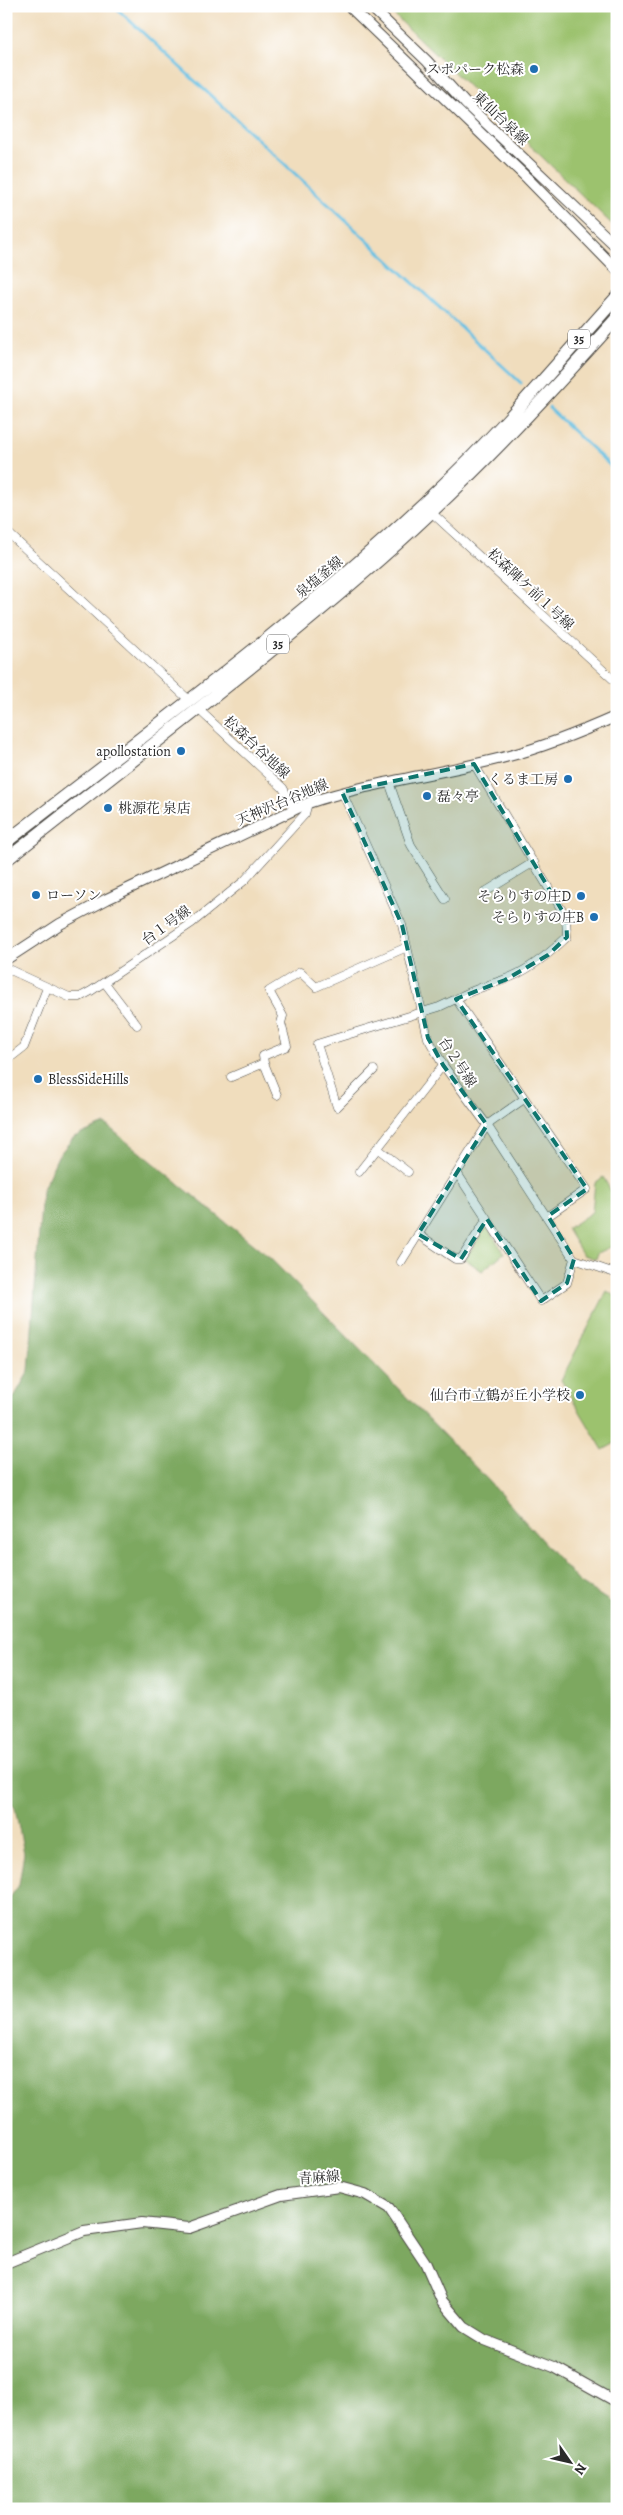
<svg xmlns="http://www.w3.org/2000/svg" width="623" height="2515" viewBox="0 0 623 2515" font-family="Alegreya,'Noto Serif JP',serif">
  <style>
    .green { fill: #9cc26e; stroke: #64764c }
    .forest { fill: #7da861; stroke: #546a46 }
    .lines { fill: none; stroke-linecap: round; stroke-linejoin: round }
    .stream { stroke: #66c1e4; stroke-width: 3 }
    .minor-casing { stroke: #494641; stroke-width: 9 }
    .tertiary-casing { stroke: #494641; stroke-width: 12 }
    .primary-casing { stroke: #494641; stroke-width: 14 }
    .minor { stroke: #fff; stroke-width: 8 }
    .tertiary { stroke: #fff; stroke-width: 10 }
    .primary { stroke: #fff; stroke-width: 12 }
    .marked { fill: #0f766e; fill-opacity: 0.2; stroke: #0f766e; stroke-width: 4; stroke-dasharray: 10 6; stroke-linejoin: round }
    .poi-dot { fill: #1f6fb2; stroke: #fff; stroke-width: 2 }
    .labels { text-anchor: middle; stroke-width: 4; stroke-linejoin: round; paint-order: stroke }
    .shield { fill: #fff; stroke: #6b6b6b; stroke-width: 1 }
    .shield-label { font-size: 12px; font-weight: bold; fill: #2b2b2b }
    .poi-label { font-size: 14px; fill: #2b2b2b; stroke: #fff; text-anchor: end }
    .street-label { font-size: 14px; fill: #2b2b2b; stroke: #fff }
  </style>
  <rect width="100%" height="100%" fill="#fff"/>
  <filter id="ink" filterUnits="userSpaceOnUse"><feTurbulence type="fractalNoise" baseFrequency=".02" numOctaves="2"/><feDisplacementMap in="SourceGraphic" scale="10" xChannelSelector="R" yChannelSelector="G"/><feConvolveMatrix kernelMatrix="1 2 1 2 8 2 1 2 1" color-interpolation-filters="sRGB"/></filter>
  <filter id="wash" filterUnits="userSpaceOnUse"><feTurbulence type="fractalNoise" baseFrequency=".0096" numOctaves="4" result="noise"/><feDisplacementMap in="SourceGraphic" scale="20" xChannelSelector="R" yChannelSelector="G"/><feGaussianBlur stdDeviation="1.12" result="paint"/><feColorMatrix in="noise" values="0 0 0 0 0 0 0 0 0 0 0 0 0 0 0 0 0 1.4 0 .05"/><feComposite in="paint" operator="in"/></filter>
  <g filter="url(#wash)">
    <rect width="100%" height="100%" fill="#f0ddbd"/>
    <path class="green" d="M385,6H617V229Z
      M603,1177L617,1201V1244L598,1253L596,1259L583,1255L567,1229L592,1212L595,1183Z
      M487,1226L504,1253L482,1271L465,1259Z
      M607,1291L617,1297V1442L603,1450L561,1380Z"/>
    <path class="forest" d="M105,1124L271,1259L489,1481L579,1582L617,1606V2509H6V1903L19,1885L24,1853L15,1808L6,1799V1411L29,1371L42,1191L58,1156L74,1137Z"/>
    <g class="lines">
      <path class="stream" d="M114,6L521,383
        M549,408L617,472"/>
    </g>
  </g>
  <g filter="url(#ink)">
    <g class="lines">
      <g class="minor-casing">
        <path id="minor" d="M431,512L617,683
          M6,531L189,700
          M197,708L283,788L294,808
          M389,782L411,845L445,899
          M342,792L402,925L428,1038L443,1065L487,1125L574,1259L612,1272
          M485,892L534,862
          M6,968L69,997H80L91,991L192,923L244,881L305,814L308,803
          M105,983L137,1025
          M456,999C471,990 486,986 503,980C527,972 549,954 567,937L566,917L474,764
          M6,1061L24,1047L47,988
          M264,1063L277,1095
          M374,1070L337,1107L317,1044L439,1007L456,999L587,1189L548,1216
          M231,1077L264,1063L263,1056L287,1046L281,1023L283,1016L269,991L300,972L316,987L407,947
          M377,1148L408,1172
          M359,1172L443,1065
          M457,1173L541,1301L567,1283L574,1259
          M418,1234L455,1259H461L487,1219
          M401,1262L487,1125L524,1099"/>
      </g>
      <g class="tertiary-casing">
        <path id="tertiary" d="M349,6L527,178L617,270
          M370,6L427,61L465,103L617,247
          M6,957L8,958L60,924L107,899L308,803C374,781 443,774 509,756C547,746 581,732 617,716
          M6,2263L84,2231L142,2223L189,2228L281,2195L339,2187L365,2194L389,2208L425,2262L442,2301L464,2327L485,2340L554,2367L617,2402"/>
      </g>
      <g class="primary-casing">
        <path id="primary" d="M6,842C154,727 305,617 440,488C503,429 559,361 617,297
          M6,860C132,760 260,664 381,558C465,484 542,402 617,318"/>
      </g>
      <use href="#minor" class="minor"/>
      <use href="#tertiary" class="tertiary"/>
      <use href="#primary" class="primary"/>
    </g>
  </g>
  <path class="marked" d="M474,764L566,917L567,937L548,955L505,980L456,999L587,1189L548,1216L574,1259L567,1283L541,1301L487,1219L461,1259L418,1234L487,1125L443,1065L428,1038L402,925L342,792Z"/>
  <g class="poi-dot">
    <circle cx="534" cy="69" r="5"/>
    <circle cx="181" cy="751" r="5"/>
    <circle cx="568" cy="779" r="5"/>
    <circle cx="427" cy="796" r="5"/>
    <circle cx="108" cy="808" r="5"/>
    <circle cx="36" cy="895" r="5"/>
    <circle cx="581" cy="896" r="5"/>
    <circle cx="594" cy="917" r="5"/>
    <circle cx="38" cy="1079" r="5"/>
    <circle cx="580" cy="1395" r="5"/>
  </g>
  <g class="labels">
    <g class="shield">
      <rect x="568" y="329.5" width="22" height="19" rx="4"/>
      <rect x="267" y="634.5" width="22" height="19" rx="4"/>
    </g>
    <g class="shield-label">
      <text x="579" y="343">35</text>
      <text x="278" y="648">35</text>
    </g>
    <g class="poi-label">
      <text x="524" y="74">スポパーク松森</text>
      <text x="171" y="756">apollostation</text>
      <text x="558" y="784">くるま工房</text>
      <text x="437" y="801" text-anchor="start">磊々亭</text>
      <text x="118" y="813" text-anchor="start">桃源花 泉店</text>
      <text x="46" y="900" text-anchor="start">ローソン</text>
      <text x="571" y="901">そらりすの庄D</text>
      <text x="584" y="922">そらりすの庄B</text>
      <text x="48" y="1084" text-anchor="start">BlessSideHills</text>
      <text x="570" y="1400">仙台市立鶴が丘小学校</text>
    </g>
    <g class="street-label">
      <text transform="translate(501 118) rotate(44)" y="5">東仙台泉線</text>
      <text transform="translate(319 577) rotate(-40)" y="5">泉塩釜線</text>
      <text transform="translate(531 589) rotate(43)" y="5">松森陣ケ前１号線</text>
      <text transform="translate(257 747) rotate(43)" y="5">松森台谷地線</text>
      <text transform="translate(282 802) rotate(-23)" y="5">天神沢台谷地線</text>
      <text transform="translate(166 925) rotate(-36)" y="5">台１号線</text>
      <text transform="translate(458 1062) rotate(57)" y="5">台２号線</text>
      <text transform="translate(319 2177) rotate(-4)" y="5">青麻線</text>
    </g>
  </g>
  <rect width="623" height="2515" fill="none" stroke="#fff" stroke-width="25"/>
  <g transform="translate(570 2462) rotate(124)" stroke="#ffffff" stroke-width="4" paint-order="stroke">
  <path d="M0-4L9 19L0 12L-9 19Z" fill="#2b2b2b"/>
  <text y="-8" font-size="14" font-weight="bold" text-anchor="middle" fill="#2b2b2b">N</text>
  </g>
</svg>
